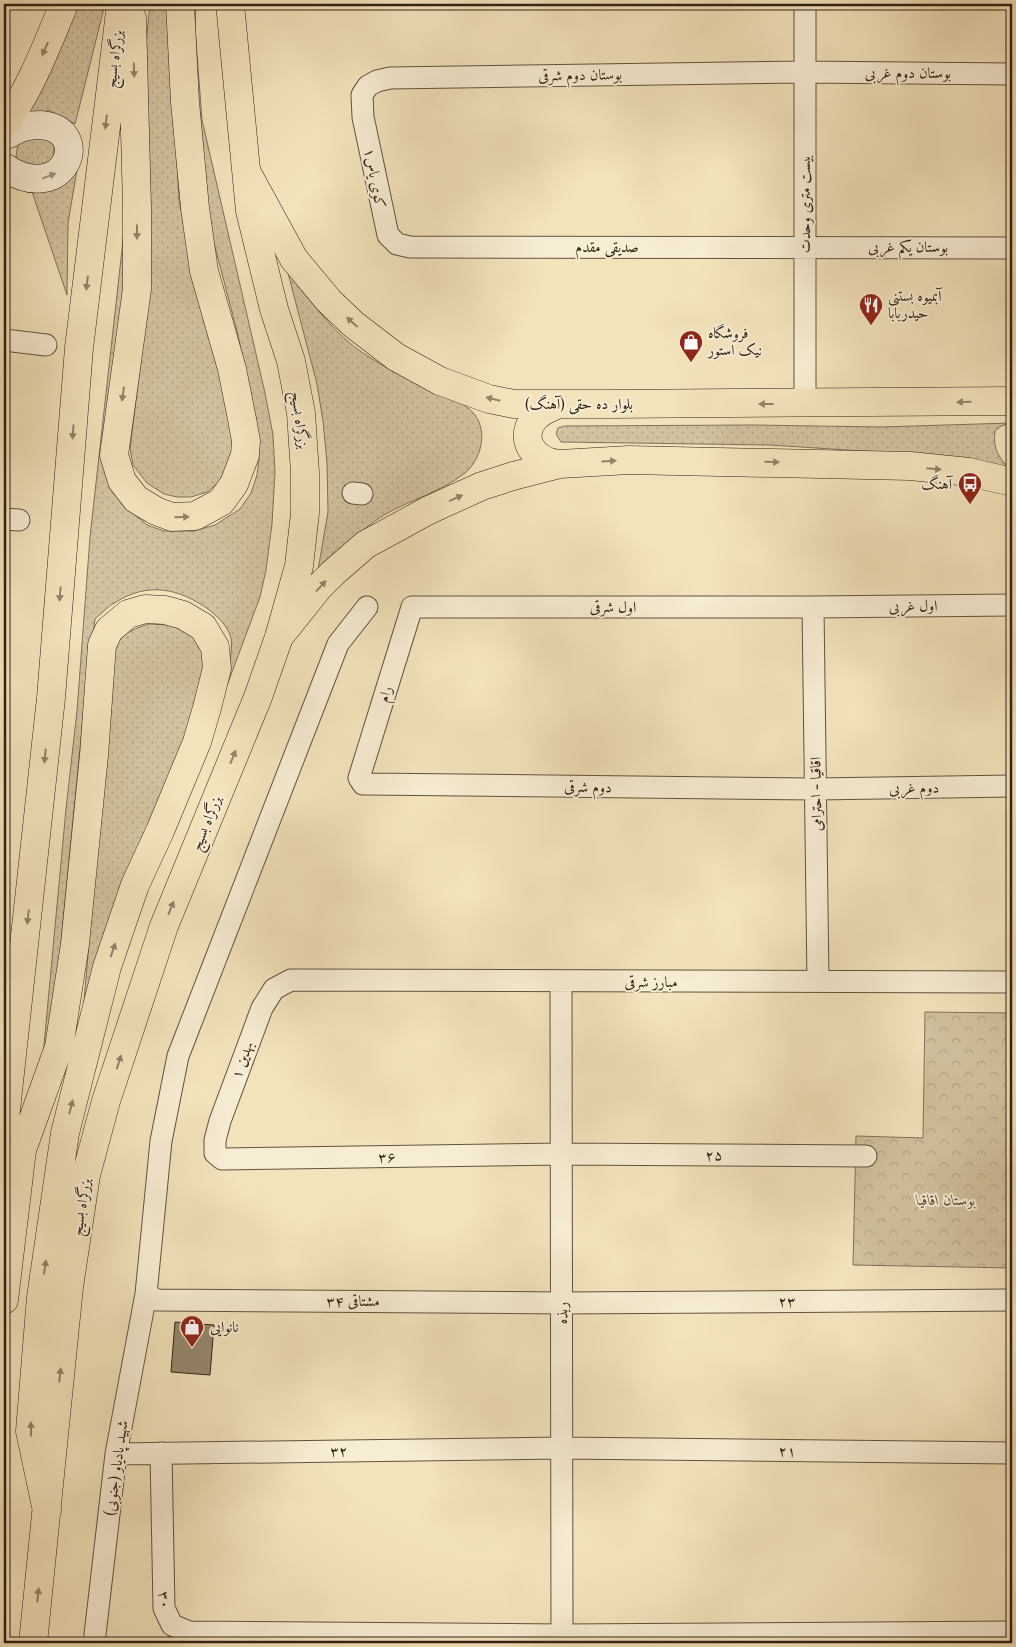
<svg xmlns="http://www.w3.org/2000/svg" width="1016" height="1647" viewBox="0 0 1016 1647" font-family="'Libre Caslon Text',Amiri,serif">
  <style>
    .grass { fill: url(#grass-dots); stroke: #81725a }
    .park { fill: url(#park-crowns); stroke: #81725a }
    .building { fill: #95866b; stroke: #302215 }
    .lines { fill: none; stroke-linecap: round; stroke-linejoin: round }
    .street-casing { stroke: #61523e; stroke-width: 23 }
    .secondary-casing { stroke: #302215; stroke-width: 29 }
    .primary-casing { stroke: #302215; stroke-width: 29 }
    .highway-casing { stroke: #302215; stroke-width: 29 }
    .street { stroke: #f7edd3; stroke-width: 21 }
    .secondary { stroke: #f7edd3; stroke-width: 28 }
    .primary { stroke: #f3e3bb; stroke-width: 28 }
    .highway { stroke: #f3e3bb; stroke-width: 28 }
    .oneway { fill: #928268 }
    .oneway2 { fill: #9d927e }
    .labels { text-anchor: middle; stroke-width: 4; stroke-linejoin: round; paint-order: stroke }
    .street-label { font-size: 15px; fill: #302215; stroke: #f7edd3 }
    .poi-label { font-size: 15px; fill: #302215; stroke: #f7edd3; text-anchor: start }
    .park-label { font-size: 15px; font-style: italic; fill: #584a38; stroke: #f7edd3 }
  </style>
  <defs>
    <pattern id="grass-dots" width="8" height="8" patternUnits="userSpaceOnUse" patternTransform="scale(1.25)"><rect width="8" height="8" fill="#d2c29f"/><path d="M2 2h.1M6 6h.1" fill="none" stroke="#b5a688" stroke-width="1.8" stroke-linecap="round"/></pattern>
    <pattern id="park-crowns" width="20" height="18" patternUnits="userSpaceOnUse" patternTransform="scale(1.25)"><rect width="20" height="18" fill="#d2c29f"/><path d="M2 6a3 3 0 1 1 6 0M12 15a3 3 0 1 1 6 0" fill="none" stroke="#b5a688"/></pattern>
  </defs>
  <rect width="100%" height="100%" fill="#f3e3bb"/>
  <filter id="stains"><feTurbulence type="fractalNoise" baseFrequency=".004" numOctaves="4"/><feColorMatrix values="0 0 0 0 .2 0 0 0 0 .09 0 0 0 0 .02 0 0 0 .5 -.17"/></filter>
  <radialGradient id="worn" r=".72"><stop offset=".6" stop-color="#630" stop-opacity="0"/><stop offset="1" stop-color="#630" stop-opacity=".3"/></radialGradient>
  <path class="grass" d="M75,4H105L75,124L48,110L35,118L18,123Z
    M150,4H170L172,64L179,200L194,276L213,343L236,440L224,478L207,492L191,497H177L164,494L147,483L133,465L130,449L144,336L142,86Z
    M189,4H196L195,28L202,120L265,393L273,435L275,472L272,524L266,570L260,597L222,699C225,684 234,652 231,638C228,626 217,616 208,609C178,588 148,582 116,602C108,606 102,613 95,619L86,687L55,1002L41,1077L66,809L77,711L90,537L127,205L122,503L147,525L164,531H194L215,525L240,509L251,493L257,475L259,459L256,419L237,331L209,224Z
    M40,133L54,145V158L46,168L18,161L16,156L18,143Z
    M80,152L68,223L67,295L29,183Z
    M288,273C311,301 334,335 366,355C384,367 403,377 422,386C438,393 465,401 475,415C488,433 481,459 465,473C441,492 410,500 384,515C358,531 338,555 317,576L328,512L327,463L323,421L317,384Z
    M1011,423L1001,426L995,431C993,451 998,454 1009,470L910,454L769,445L561,442L556,434L558,428L565,426L752,425L881,427Z
    M149,624L168,625L192,633L206,658L201,692L83,1012L115,646C125,632 133,629 149,624Z"/>
  <path class="park" d="M925,1012L1012,1013V1268L853,1265L856,1136L923,1138Z"/>
  <path class="building" d="M175,1322L214,1325L210,1375L171,1372Z"/>
  <g class="lines">
    <g class="street-casing">
      <path id="street" d="M805,4V403
        M1012,74L805,72L390,78L377,81L368,86L362,95L363,117L388,235L397,244L410,247L1012,248
        M4,340L46,345
        M353,493L362,494
        M4,519L19,520
        M1012,605L813,607H412L359,778L363,784H368L816,789L1012,786
        M813,607L818,981
        M561,982L562,1643
        M866,1156L562,1154L222,1159L215,1153V1140L220,1121L262,1008L274,989L291,980L1012,982
        M146,1294L157,1300L562,1303L1012,1300
        M161,1453L164,1608L172,1625L189,1632L562,1635L1012,1632
        M116,1454L562,1448L1012,1453
        M94,1643L116,1454L146,1294L161,1141L178,1056L338,644L367,607"/>
    </g>
    <g class="secondary-casing">
      <path id="secondary" d="M4,135C8,135 10,133 14,131C21,127 32,125 40,125C95,129 65,208 4,167"/>
    </g>
    <g class="primary-casing">
      <path id="primary" d="M247,173L294,259L329,301L353,324L396,357L440,381L489,399L514,404H611L1012,401
        M559,404C552,407 544,410 538,415C521,430 526,451 545,460C549,463 555,463 560,464
        M279,637L319,587L333,573L365,545L429,510L482,486L513,476L560,464L629,460L910,466L969,472L1012,482"/>
    </g>
    <g class="highway-casing">
      <path id="highway" d="M132,18L137,207V289L114,455L122,481L136,499L156,511L172,517L195,516L221,502L234,484L245,455L246,441L242,419L232,369L204,271L195,208L185,102L180,4
        M4,124C29,94 49,40 64,4
        M4,1128L51,698L79,348L121,4
        M4,1300L22,1150L59,1047L75,944L94,755L102,645L109,630L128,614L145,609L165,610L183,615L203,627L215,647L217,668L207,708L197,742L160,831L135,885L107,967L65,1133L41,1297L30,1431L47,1511
        M33,1643L69,1287L86,1175L106,1101L164,926L258,697L279,637L299,566L305,513V473L301,413L291,361L274,309L250,211L230,4"/>
    </g>
    <use href="#street" class="street"/>
    <use href="#secondary" class="secondary"/>
    <use href="#primary" class="primary"/>
    <use href="#highway" class="highway"/>
  </g>
  <defs><path id="oneway-solid" d="M-6-.8H1V-3.2L6.5 0L1 3.2V.8H-6Z" transform="scale(1.25)"/></defs>
  <g class="oneway">
    <use href="#oneway-solid" transform="translate(45 49) rotate(114)"/>
    <use href="#oneway-solid" transform="translate(134 70) rotate(89)"/>
    <use href="#oneway-solid" transform="translate(106 122) rotate(97)"/>
    <use href="#oneway-solid" transform="translate(137 232) rotate(90)"/>
    <use href="#oneway-solid" transform="translate(87 283) rotate(97)"/>
    <use href="#oneway-solid" transform="translate(352 322) rotate(-138)"/>
    <use href="#oneway-solid" transform="translate(123 394) rotate(98)"/>
    <use href="#oneway-solid" transform="translate(493 399) rotate(-166)"/>
    <use href="#oneway-solid" transform="translate(964 402) rotate(179)"/>
    <use href="#oneway-solid" transform="translate(766 404) rotate(180)"/>
    <use href="#oneway-solid" transform="translate(73 432) rotate(94)"/>
    <use href="#oneway-solid" transform="translate(609 461) rotate(-3)"/>
    <use href="#oneway-solid" transform="translate(772 462) rotate(2)"/>
    <use href="#oneway-solid" transform="translate(934 469) rotate(5)"/>
    <use href="#oneway-solid" transform="translate(456 498) rotate(-24)"/>
    <use href="#oneway-solid" transform="translate(182 517) rotate(-2)"/>
    <use href="#oneway-solid" transform="translate(321 586) rotate(-48)"/>
    <use href="#oneway-solid" transform="translate(60 594) rotate(95)"/>
    <use href="#oneway-solid" transform="translate(45 756) rotate(96)"/>
    <use href="#oneway-solid" transform="translate(233 757) rotate(-68)"/>
    <use href="#oneway-solid" transform="translate(171 908) rotate(-68)"/>
    <use href="#oneway-solid" transform="translate(28 917) rotate(97)"/>
    <use href="#oneway-solid" transform="translate(113 950) rotate(-71)"/>
    <use href="#oneway-solid" transform="translate(119 1062) rotate(-72)"/>
    <use href="#oneway-solid" transform="translate(71 1107) rotate(-76)"/>
    <use href="#oneway-solid" transform="translate(45 1267) rotate(-82)"/>
    <use href="#oneway-solid" transform="translate(60 1375) rotate(-84)"/>
    <use href="#oneway-solid" transform="translate(31 1429) rotate(-91)"/>
    <use href="#oneway-solid" transform="translate(38 1595) rotate(-84)"/>
  </g>
  <use class="oneway2" href="#oneway-solid" transform="translate(49 176) rotate(-21)"/>
  <defs>
    <g id="restaurant-pin" transform="scale(1.25)"><path d="M0 17L-7.5 6A9.5 9.5 0 1 1 7.5 6Z" fill="#8f2418" stroke="#f7edd3"/><path d="M-5-6h1v4h1v-4h1v4h1v-4h1v5L-1.5 .5V6h-2V.5L-5-1ZM5-6V6H3V1.5H1.5Q1.5-4 5-6Z" fill="#fff"/></g>
    <g id="shop-pin" transform="scale(1.25)"><path d="M0 17L-7.5 6A9.5 9.5 0 1 1 7.5 6Z" fill="#8f2418" stroke="#f7edd3"/><path d="M-5-2.5h2.3a2.7 3.5 0 0 1 5.4 0H5L5.5 6h-11ZM-1.5-2.5h3a1.5 2.3 0 0 0-3 0Z" fill="#fff"/></g>
    <g id="bus-pin" transform="scale(1.25)"><path d="M0 17L-7.5 6A9.5 9.5 0 1 1 7.5 6Z" fill="#8f2418" stroke="#f7edd3"/><path d="M-5-6H5V4H4V6H2V4H-2V6H-4V4H-5ZM-3.5-4V0h7V-4ZM-3.5 1.2v1.5H-2V1.2ZM2 1.2v1.5H3.5V1.2Z" fill="#fff"/></g>
  </defs>
  <g fill-rule="evenodd">
    <use href="#restaurant-pin" x="871" y="305"/>
    <use href="#shop-pin" x="691" y="342"/>
    <use href="#bus-pin" x="970" y="484"/>
    <use href="#shop-pin" x="192" y="1327"/>
  </g>
  <g class="labels">
    <g class="street-label">
      <text transform="translate(114 59) rotate(-83)" y="5">بزرگراه بسیج</text>
      <text x="908" y="78">بوستان دوم غربی</text>
      <text transform="translate(580 75) rotate(-1)" y="5">بوستان دوم شرقی</text>
      <text transform="translate(375 178) rotate(79)" y="5">کوی یاس۱</text>
      <text transform="translate(805 204) rotate(-90)" y="5">بیست متری وحدت</text>
      <text x="607" y="252">صدیقی مقدم</text>
      <text x="908" y="252">بوستان یکم غربی</text>
      <text x="579" y="409">بلوار ده حقی (آهنگ)</text>
      <text transform="translate(300 420) rotate(83)" y="5">بزرگراه بسیج</text>
      <text transform="translate(913 606) rotate(-1)" y="5">اول غربی</text>
      <text x="613" y="612">اول شرقی</text>
      <text transform="translate(385 694) rotate(-73)" y="5">رام</text>
      <text transform="translate(588 787) rotate(1)" y="5">دوم شرقی</text>
      <text transform="translate(914 788) rotate(-1)" y="5">دوم غربی</text>
      <text transform="translate(816 794) rotate(-91)" y="5">اقاقیا - احترامی</text>
      <text transform="translate(206 823) rotate(-68)" y="5">بزرگراه بسیج</text>
      <text x="651" y="987">مبارز شرقی</text>
      <text transform="translate(242 1060) rotate(-70)" y="5">بهدین ۱</text>
      <text x="714" y="1160">۲۵</text>
      <text transform="translate(387 1157) rotate(-1)" y="5">۳۶</text>
      <text transform="translate(81 1207) rotate(-81)" y="5">بزرگراه بسیج</text>
      <text x="353" y="1306">۳۴ مشتاقی</text>
      <text x="787" y="1306">۲۳</text>
      <text transform="translate(562 1313) rotate(-90)" y="5">ربذه</text>
      <text transform="translate(339 1451) rotate(-1)" y="5">۳۲</text>
      <text transform="translate(787 1451) rotate(1)" y="5">۲۱</text>
      <text transform="translate(116 1468) rotate(-82)" y="5">شهید پادیاو (جنوبی)</text>
      <text transform="translate(165 1600) rotate(82)" y="5">۳۰</text>
    </g>
    <g class="poi-label">
      <text x="888" y="301">آبمیوه بستنی<tspan x="888" dy="17">حیدربابا</tspan></text>
      <text x="708" y="338">فروشگاه<tspan x="708" dy="17">نیک استور</tspan></text>
      <text x="952" y="489" text-anchor="end">آهنگ</text>
      <text x="210" y="1332">نانوایی</text>
    </g>
    <g class="park-label">
      <text x="946" y="1205">بوستان اقاقیا</text>
    </g>
  </g>
  <rect width="1016" height="1647" fill="none" stroke="#f3e3bb" stroke-width="20"/>
  <rect x="5" y="5" width="1006" height="1637" fill="none" stroke="#302215" stroke-width="2.5"/>
  <rect x="10" y="10" width="996" height="1627" fill="none" stroke="#302215"/>
  <rect width="100%" height="100%" filter="url(#stains)"/>
  <rect width="100%" height="100%" fill="url(#worn)"/>
</svg>
